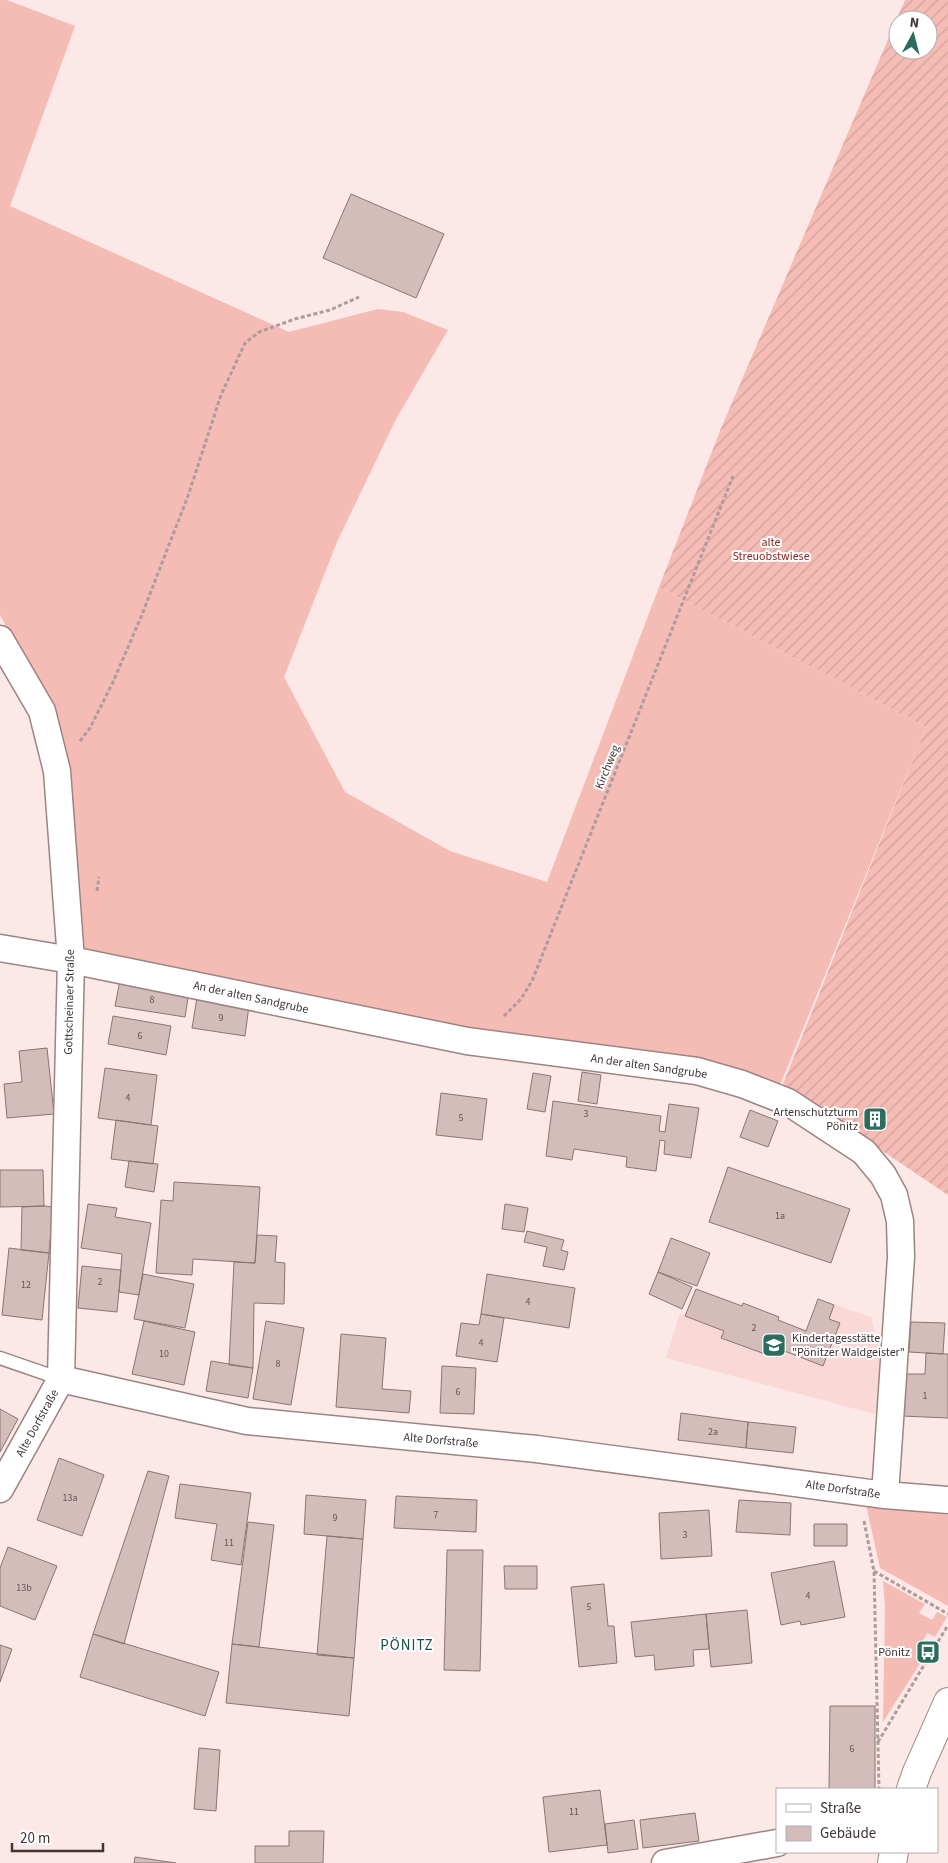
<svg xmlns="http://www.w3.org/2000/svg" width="948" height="1863" viewBox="0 0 948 1863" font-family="'Source Sans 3',sans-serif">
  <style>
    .built { fill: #f9d8d5 }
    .grass { fill: #f5bbb5 }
    .garden { fill: url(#garden-furrows); fill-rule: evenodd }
    .building { fill: #d4bcba; stroke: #8a7573 }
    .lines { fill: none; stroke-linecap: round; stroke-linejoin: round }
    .service-casing { stroke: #9b8582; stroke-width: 15 }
    .minor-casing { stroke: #9b8582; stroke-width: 29 }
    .tertiary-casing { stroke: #9b8582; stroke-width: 30 }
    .path { stroke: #ac9c9b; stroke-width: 3; stroke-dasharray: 4 2.5; stroke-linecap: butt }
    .service { stroke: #fff; stroke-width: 12 }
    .minor { stroke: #fff; stroke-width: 26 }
    .tertiary { stroke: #fff; stroke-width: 28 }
    .labels { text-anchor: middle; stroke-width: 4; stroke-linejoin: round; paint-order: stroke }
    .number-label { font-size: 10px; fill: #645756 }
    .park-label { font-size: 12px; fill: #8c2626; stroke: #fff }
    .street-label { font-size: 12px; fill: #3f3534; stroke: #fff }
    .poi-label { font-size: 12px; fill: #3f3534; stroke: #fff; text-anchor: end }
    .quarter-label { font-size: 15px; letter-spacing: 1px; fill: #1a5043; stroke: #fff }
  </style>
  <defs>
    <pattern id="garden-furrows" width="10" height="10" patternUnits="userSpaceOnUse" patternTransform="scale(1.25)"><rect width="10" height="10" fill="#f5bbb5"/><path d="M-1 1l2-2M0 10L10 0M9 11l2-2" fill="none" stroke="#d3a19c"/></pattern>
  </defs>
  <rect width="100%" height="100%" fill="#fce8e6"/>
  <path class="built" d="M696,1289L741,1306L743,1303L779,1317L778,1320L806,1331L818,1299L871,1317L881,1358L878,1415L666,1358L680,1313L686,1316Z"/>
  <path class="grass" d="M0,0H7L75,26L10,206L289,332L378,309L403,312L448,330L396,419L337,542L284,677L345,792L450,851L547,882L659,587L926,727L774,1100L700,1078L82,961L49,706L0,615Z
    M866,1505L948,1515V1606L880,1568Z
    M883,1581L925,1604L919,1613L932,1620L937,1612L947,1617L935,1637L927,1633L919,1649L926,1654L883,1722L885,1607Z"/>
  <path class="garden" d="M905,0H948V1195L783,1084L926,727L659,587L722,426ZM898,20H928V50H898Z"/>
  <path class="building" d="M351,194L444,234L416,298L323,258Z
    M120,980L189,992L185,1017L115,1006Z
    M197,998L249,1006L245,1036L192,1028Z
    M113,1016L171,1026L166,1055L108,1044Z
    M47,1048L54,1114L7,1118L4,1084L22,1082L19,1051Z
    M105,1068L157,1075L151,1125L98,1118Z
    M582,1072L601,1075L597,1104L578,1101Z
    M533,1073L551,1076L545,1112L527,1109Z
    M441,1093L487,1099L482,1140L436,1135Z
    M553,1101L661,1116L659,1131L665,1132L669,1104L699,1108L691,1158L664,1154L665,1141L660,1140L656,1171L626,1167L627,1157L574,1149L572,1160L546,1156Z
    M750,1110L778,1121L768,1147L740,1137Z
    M872,1110L884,1115L879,1129L866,1124Z
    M116,1120L158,1126L153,1164L111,1159Z
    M129,1161L158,1164L154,1192L125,1187Z
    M728,1167L850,1209L831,1263L709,1222Z
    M0,1170H43L44,1206L0,1207Z
    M174,1182L260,1187L255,1263L193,1259L192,1275L156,1273L161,1200L173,1201Z
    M88,1204L117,1208L115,1217L151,1223L139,1295L119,1292L122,1254L81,1248Z
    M505,1204L528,1208L524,1232L502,1229Z
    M44,1206L53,1207L49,1253L21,1250L22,1207Z
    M527,1231L564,1240L561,1250L568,1252L564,1270L543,1266L547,1247L524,1242Z
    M257,1235L277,1236L275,1262L285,1263L284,1304L254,1303L253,1368L229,1365L234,1262L255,1263Z
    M671,1238L710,1253L697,1286L658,1272Z
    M9,1248L49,1253L42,1320L2,1315Z
    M82,1266L121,1270L117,1312L78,1308Z
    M658,1272L692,1287L682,1309L649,1294Z
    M143,1274L194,1284L185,1328L134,1319Z
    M487,1274L575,1288L569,1328L481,1314Z
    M696,1289L742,1306L743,1303L779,1317L778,1320L806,1331L818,1299L834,1305L829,1319L840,1323L823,1366L769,1345L765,1354L721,1338L724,1331L685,1316Z
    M481,1314L504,1318L497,1362L456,1356L461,1323L479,1325Z
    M144,1321L195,1332L184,1385L132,1374Z
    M266,1321L304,1328L291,1405L253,1399Z
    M911,1322L945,1323L943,1354L909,1352Z
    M341,1334L386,1338L382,1389L411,1391L409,1413L336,1407Z
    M926,1353L948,1354V1418L902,1416L903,1374H925Z
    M211,1361L253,1368L248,1398L206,1391Z
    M442,1366L476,1368L474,1414L440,1413Z
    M0,1409L18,1419L0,1452Z
    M681,1413L748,1422L746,1448L678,1440Z
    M748,1422L796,1427L793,1453L746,1448Z
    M59,1458L104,1475L82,1536L37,1520Z
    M148,1471L169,1476L124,1644L93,1634Z
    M180,1484L251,1493L241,1565L211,1560L217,1524L175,1518Z
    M306,1495L366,1500L363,1539L304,1534Z
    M396,1496L477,1500L476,1532L394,1528Z
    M739,1500L791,1503L790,1535L736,1532Z
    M709,1510L712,1556L661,1559L659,1513Z
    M248,1522L274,1525L259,1647L232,1644Z
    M814,1524H847V1546H814Z
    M327,1536L363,1539L354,1658L317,1655Z
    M8,1547L57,1566L35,1620L0,1606V1568Z
    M447,1550H483L480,1671L444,1670Z
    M834,1561L845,1617L801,1625L800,1621L781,1625L771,1573Z
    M504,1566H537V1589H505Z
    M604,1584L608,1626H614L617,1663L579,1667L571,1587Z
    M747,1610L752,1663L711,1667L706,1614Z
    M706,1614L709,1649L693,1650L694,1666L655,1670L654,1655L635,1657L631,1622Z
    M93,1634L219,1672L205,1716L80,1677Z
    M232,1644L354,1658L349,1716L226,1703Z
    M0,1645L12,1649L0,1682Z
    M830,1706H875V1789H829Z
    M199,1748L220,1750L216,1811L194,1809Z
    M600,1790L607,1845L549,1852L543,1797Z
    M695,1813L699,1841L643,1848L640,1820Z
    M634,1820L638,1849L608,1853L605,1824Z
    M289,1831H324L323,1863H255V1846H289Z
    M135,1857L176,1863H134Z"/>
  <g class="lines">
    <g class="service-casing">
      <path id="service" d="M0,1358L61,1379"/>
    </g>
    <g class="minor-casing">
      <path id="minor" d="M0,639L42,711L57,771L71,960L61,1379L0,1489
        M0,948L71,960L467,1041L697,1071L742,1084L788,1102L864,1152L883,1175L894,1195L900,1221L901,1257L885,1495
        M61,1379L247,1421L537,1449L885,1495L948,1500
        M665,1863L777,1843"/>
    </g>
    <g class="tertiary-casing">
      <path id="tertiary" d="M911,1789L917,1772L948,1702
        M892,1863L894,1852"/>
    </g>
    <path class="path" d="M80,741L90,728L113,682L141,617L188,496L221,395L245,343L259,332L295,319L330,310L359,297
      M97,891L99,877
      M504,1016L521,999L532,981L733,476
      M864,1521L874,1571L879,1789
      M874,1571L948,1614
      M878,1742L948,1625"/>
    <use href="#service" class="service"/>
    <use href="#minor" class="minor"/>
    <use href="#tertiary" class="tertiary"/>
  </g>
  <defs>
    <g id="building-square" transform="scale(1.25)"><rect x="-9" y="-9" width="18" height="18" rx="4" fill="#2c6e5e" stroke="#fff"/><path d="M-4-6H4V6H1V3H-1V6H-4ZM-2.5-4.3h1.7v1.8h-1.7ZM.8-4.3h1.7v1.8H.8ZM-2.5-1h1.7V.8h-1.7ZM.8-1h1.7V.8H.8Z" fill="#fff"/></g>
    <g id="school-square" transform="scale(1.25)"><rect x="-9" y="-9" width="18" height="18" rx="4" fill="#2c6e5e" stroke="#fff"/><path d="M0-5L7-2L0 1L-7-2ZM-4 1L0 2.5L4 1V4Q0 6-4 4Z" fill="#fff"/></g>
    <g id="bus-square" transform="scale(1.25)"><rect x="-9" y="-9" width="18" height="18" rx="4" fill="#2c6e5e" stroke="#fff"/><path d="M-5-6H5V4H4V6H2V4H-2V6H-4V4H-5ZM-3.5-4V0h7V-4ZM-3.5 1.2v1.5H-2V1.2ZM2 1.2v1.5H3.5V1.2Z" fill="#fff"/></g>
  </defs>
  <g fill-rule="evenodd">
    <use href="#building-square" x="875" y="1119"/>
    <use href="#school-square" x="774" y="1345"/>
    <use href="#bus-square" x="928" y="1652"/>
  </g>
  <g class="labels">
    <g class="number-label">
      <text x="152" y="1003">8</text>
      <text x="221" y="1021">9</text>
      <text x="140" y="1039">6</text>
      <text x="128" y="1101">4</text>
      <text x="586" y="1117">3</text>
      <text x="461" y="1121">5</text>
      <text x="780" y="1219">1a</text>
      <text x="100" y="1285">2</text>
      <text x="26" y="1288">12</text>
      <text x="528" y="1305">4</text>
      <text x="754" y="1331">2</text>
      <text x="481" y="1346">4</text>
      <text x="164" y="1357">10</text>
      <text x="278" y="1367">8</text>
      <text x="458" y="1395">6</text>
      <text x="925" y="1399">1</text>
      <text x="713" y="1435">2a</text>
      <text x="70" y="1501">13a</text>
      <text x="436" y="1518">7</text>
      <text x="335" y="1521">9</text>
      <text x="685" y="1538">3</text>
      <text x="229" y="1546">11</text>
      <text x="24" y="1591">13b</text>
      <text x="808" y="1599">4</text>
      <text x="589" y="1610">5</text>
      <text x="852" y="1752">6</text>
      <text x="574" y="1815">11</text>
    </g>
    <g class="park-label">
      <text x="771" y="546">alte<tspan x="771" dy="14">Streuobstwiese</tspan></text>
    </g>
    <g class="street-label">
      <text transform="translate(607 767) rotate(-68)" y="4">Kirchweg</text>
      <text transform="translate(251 997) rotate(12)" y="4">An der alten Sandgrube</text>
      <text transform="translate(69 1002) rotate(-89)" y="4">Gottscheinaer Straße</text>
      <text transform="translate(649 1066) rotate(8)" y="4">An der alten Sandgrube</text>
      <text transform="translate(37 1423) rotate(-61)" y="4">Alte Dorfstraße</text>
      <text transform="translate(441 1440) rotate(5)" y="4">Alte Dorfstraße</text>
      <text transform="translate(843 1489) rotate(8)" y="4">Alte Dorfstraße</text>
    </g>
    <g class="poi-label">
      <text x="858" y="1116">Artenschutzturm<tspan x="858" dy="14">Pönitz</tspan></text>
      <text x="792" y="1342" text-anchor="start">Kindertagesstätte<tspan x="792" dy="14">"Pönitzer Waldgeister"</tspan></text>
      <text x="910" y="1656">Pönitz</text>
    </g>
    <g class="quarter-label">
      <text x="407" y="1650">PÖNITZ</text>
    </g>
  </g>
  <rect x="776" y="1788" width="162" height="65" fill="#ffffff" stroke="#b2aeae"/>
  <rect x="786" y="1804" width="25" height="8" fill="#ffffff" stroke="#b2aeae"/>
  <text x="820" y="1813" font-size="15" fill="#3f3534">Straße</text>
  <rect x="786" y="1826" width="25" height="15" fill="#d4bcba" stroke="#b2aeae"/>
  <text x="820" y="1838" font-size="15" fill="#3f3534">Gebäude</text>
  <g transform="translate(913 35) rotate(7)"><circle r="24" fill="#ffffff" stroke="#b2aeae"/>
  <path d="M0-4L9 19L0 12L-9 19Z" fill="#2c6e5e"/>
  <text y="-8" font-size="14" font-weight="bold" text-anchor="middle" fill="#3f3534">N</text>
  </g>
  <path d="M12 1843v8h91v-8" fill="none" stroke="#3f3534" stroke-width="2.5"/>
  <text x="20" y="1843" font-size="15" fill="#3f3534" stroke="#ffffff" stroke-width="4" paint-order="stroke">20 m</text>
</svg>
